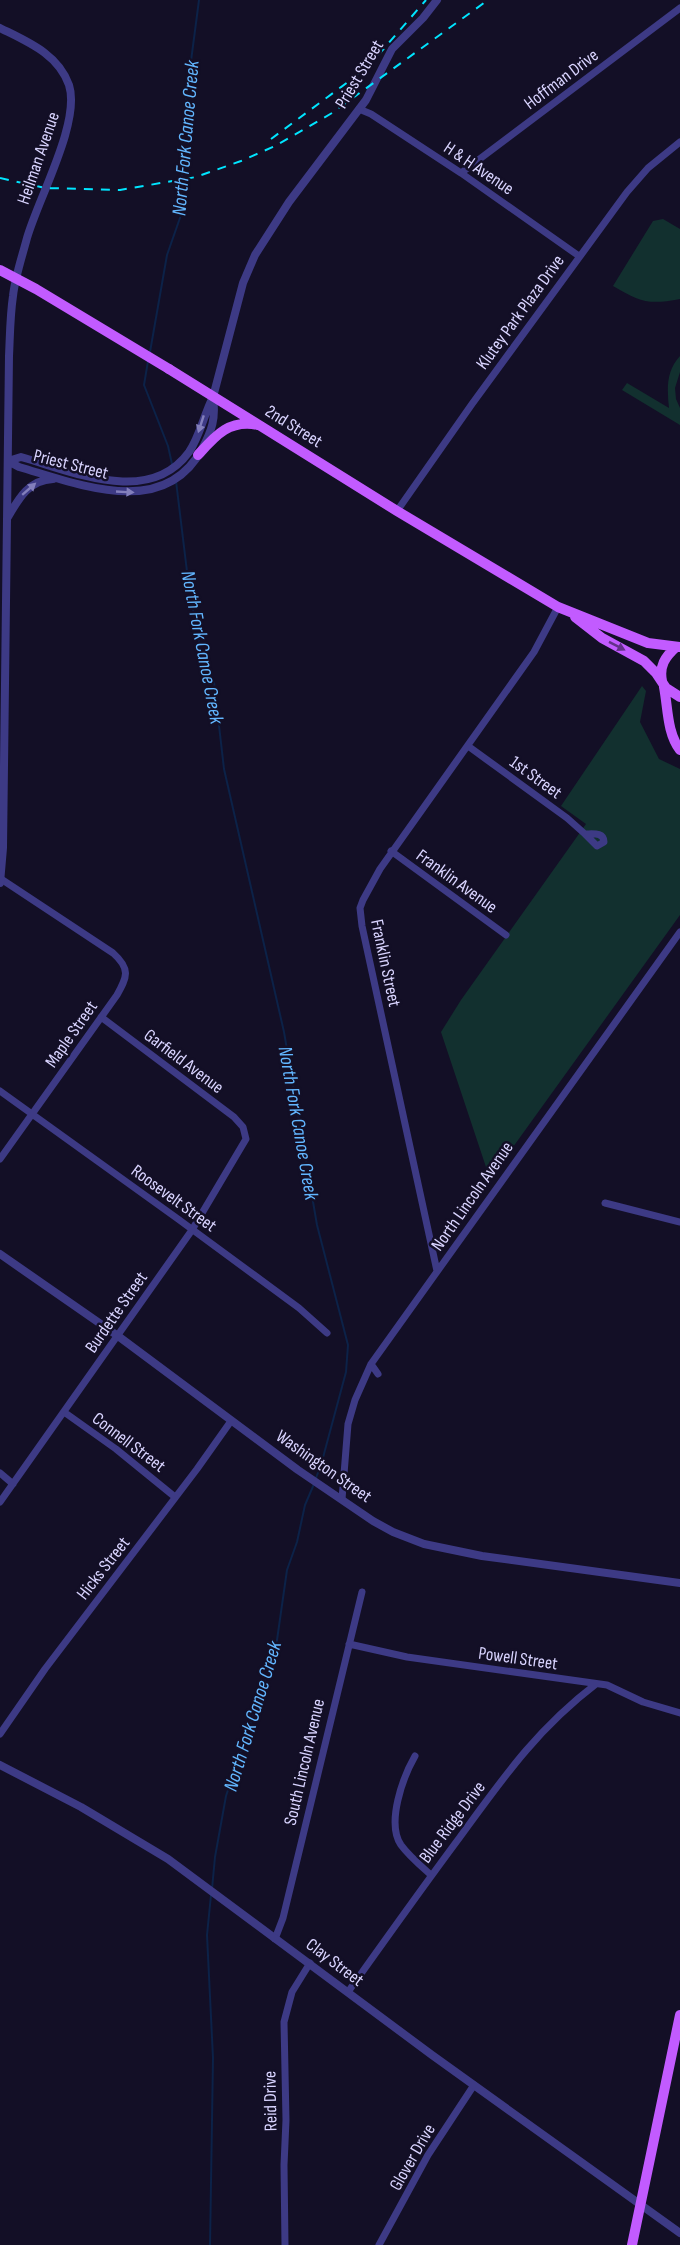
<svg xmlns="http://www.w3.org/2000/svg" width="680" height="2245" viewBox="0 0 680 2245" font-family="'Sofia Sans Condensed',sans-serif">
  <style>
    .green { fill: #12302f }
    .lines { fill: none; stroke-linecap: round; stroke-linejoin: round }
    .stream { stroke: #0c2248; stroke-width: 2 }
    .minor { stroke: #3d3a85; stroke-width: 7 }
    .tertiary { stroke: #3d3a85; stroke-width: 8 }
    .primary { stroke: #c25bff; stroke-width: 10 }
    .rail { stroke: #00e5ff; stroke-width: 2; stroke-dasharray: 9 8; stroke-linecap: butt }
    .primary-bridge { stroke: #c25bff; stroke-width: 10 }
    .oneway { fill: #837fbc }
    .oneway2 { fill: #623188 }
    .labels { text-anchor: middle; stroke-width: 5; stroke-linejoin: round; paint-order: stroke }
    .street-label { font-size: 18px; fill: #d9d4ff; stroke: #130f26 }
    .water-label { font-size: 20px; font-style: italic; fill: #62b6ff; stroke: #130f26 }
  </style>
  <rect width="100%" height="100%" fill="#130f26"/>
  <path class="green" d="M663,219L680,229V299C648,305 640,302 613,286L653,221Z
    M680,356V372L675,388L676,399L680,408V425L622,390L627,383L669,408C667,389 666,371 680,356Z
    M642,686L646,691L640,722L659,759L680,769V915L490,1179L441,1032L461,1000L586,824L561,806Z"/>
  <g class="lines">
    <path class="stream" d="M150,352L167,255L181,215L183,122L199,0
      M148,361L144,385L168,446L172,464
      M176,481L189,588L200,647L214,682L224,769L284,1032L317,1225L348,1345L346,1372L321,1465L316,1478
      M212,1889L215,1857L226,1796L276,1647L287,1570L297,1542L305,1505L314,1484
      M210,2245L213,2058L207,1935L211,1895"/>
    <path class="minor" d="M359,109L371,114L461,173L579,256
      M461,173L680,8
      M397,511L472,404L627,192L648,168L680,142
      M468,746L567,818L585,834
      M585,834C593,834 604,832 604,842L597,846Z
      M391,851L506,935
      M0,1091L178,1219L299,1308L327,1333
      M0,1159L117,995C127,977 131,969 113,953L1,879
      M605,1203L680,1222
      M437,1271L362,926L360,908L363,900L380,869L534,652L558,607
      M371,1364L378,1374
      M64,1412L116,1449L175,1497
      M0,1473L13,1484
      M342,1499L348,1424L355,1400L371,1364L680,932
      M0,1502L192,1230L246,1139L243,1127L234,1117L101,1017
      M349,1644L407,1657L607,1685L643,1702L680,1713
      M0,1734L45,1669L197,1469L231,1421
      M415,1756C403,1777 386,1823 401,1845C409,1856 421,1866 431,1875
      M275,1939L283,1918L362,1592
      M348,1992C385,1940 422,1888 460,1837C503,1778 537,1729 596,1684
      M285,2245L284,2165L286,2120L284,2022L292,1992L310,1963
      M379,2245L428,2155L474,2085"/>
    <path class="tertiary" d="M0,28C28,42 58,54 69,85C81,122 38,199 27,238C22,257 15,277 13,296C10,316 10,336 9,356L3,848L0,883
      M8,461L21,457C72,471 149,507 189,452C200,436 204,414 213,397L243,283L255,255L289,202L366,100L392,49L423,18L437,0
      M8,461L19,467C78,484 164,520 202,449C212,430 216,419 213,397
      M8,517C19,498 29,480 53,479
      M0,1254L118,1336L298,1470L373,1521L393,1532L424,1544L482,1556L680,1583
      M0,1765L81,1807L168,1859L432,2055L680,2233"/>
    <path class="primary" d="M169,369L397,511L558,607L648,643L680,647
      M198,455C215,436 229,419 258,425
      M575,617L602,638L644,661L656,673L666,688L680,697
      M662,681C659,666 665,657 676,647
      M664,687C668,708 667,733 680,750
      M632,2245L680,2015"/>
    <path class="rail" d="M271,139L352,79L380,53L426,0
      M0,178L45,188L120,190L196,177L241,161L275,146L332,113L488,0"/>
    <path class="primary-bridge" d="M0,270L36,289L169,369"/>
  </g>
  <defs><path id="oneway-solid" d="M-6-.8H1V-3.2L6.5 0L1 3.2V.8H-6Z" transform="scale(1.5)"/></defs>
  <g class="oneway">
    <use href="#oneway-solid" transform="translate(201 424) rotate(108)"/>
    <use href="#oneway-solid" transform="translate(29 489) rotate(-41)"/>
    <use href="#oneway-solid" transform="translate(125 492) rotate(3)"/>
  </g>
  <use class="oneway2" href="#oneway-solid" transform="translate(617 646) rotate(27)"/>
  <g class="labels">
    <g class="street-label">
      <text transform="translate(359 74) rotate(-59)" y="6">Priest Street</text>
      <text transform="translate(561 79) rotate(-37)" y="6">Hoffman Drive</text>
      <text transform="translate(38 158) rotate(-71)" y="6">Heilman Avenue</text>
      <text transform="translate(479 168) rotate(34)" y="6">H &amp; H Avenue</text>
      <text transform="translate(520 312) rotate(-54)" y="6">Klutey Park Plaza Drive</text>
      <text transform="translate(294 426) rotate(32)" y="6">2nd Street</text>
      <text transform="translate(71 464) rotate(14)" y="6">Priest Street</text>
      <text transform="translate(536 777) rotate(36)" y="6">1st Street</text>
      <text transform="translate(457 881) rotate(36)" y="6">Franklin Avenue</text>
      <text transform="translate(386 963) rotate(78)" y="6">Franklin Street</text>
      <text transform="translate(71 1034) rotate(-55)" y="6">Maple Street</text>
      <text transform="translate(184 1061) rotate(37)" y="6">Garfield Avenue</text>
      <text transform="translate(472 1196) rotate(-55)" y="6">North Lincoln Avenue</text>
      <text transform="translate(174 1198) rotate(36)" y="6">Roosevelt Street</text>
      <text transform="translate(116 1312) rotate(-55)" y="6">Burdette Street</text>
      <text transform="translate(129 1442) rotate(37)" y="6">Connell Street</text>
      <text transform="translate(324 1466) rotate(35)" y="6">Washington Street</text>
      <text transform="translate(103 1568) rotate(-52)" y="6">Hicks Street</text>
      <text transform="translate(518 1658) rotate(8)" y="6">Powell Street</text>
      <text transform="translate(304 1762) rotate(-77)" y="6">South Lincoln Avenue</text>
      <text transform="translate(452 1822) rotate(-53)" y="6">Blue Ridge Drive</text>
      <text transform="translate(335 1962) rotate(37)" y="6">Clay Street</text>
      <text transform="translate(270 2101) rotate(-91)" y="6">Reid Drive</text>
      <text transform="translate(412 2157) rotate(-60)" y="6">Glover Drive</text>
    </g>
    <g class="water-label">
      <text transform="translate(185 138) rotate(-85)" y="7">North Fork Canoe Creek</text>
      <text transform="translate(203 647) rotate(79)" y="7">North Fork Canoe Creek</text>
      <text transform="translate(299 1123) rotate(80)" y="7">North Fork Canoe Creek</text>
      <text transform="translate(252 1716) rotate(-73)" y="7">North Fork Canoe Creek</text>
    </g>
  </g>
</svg>
